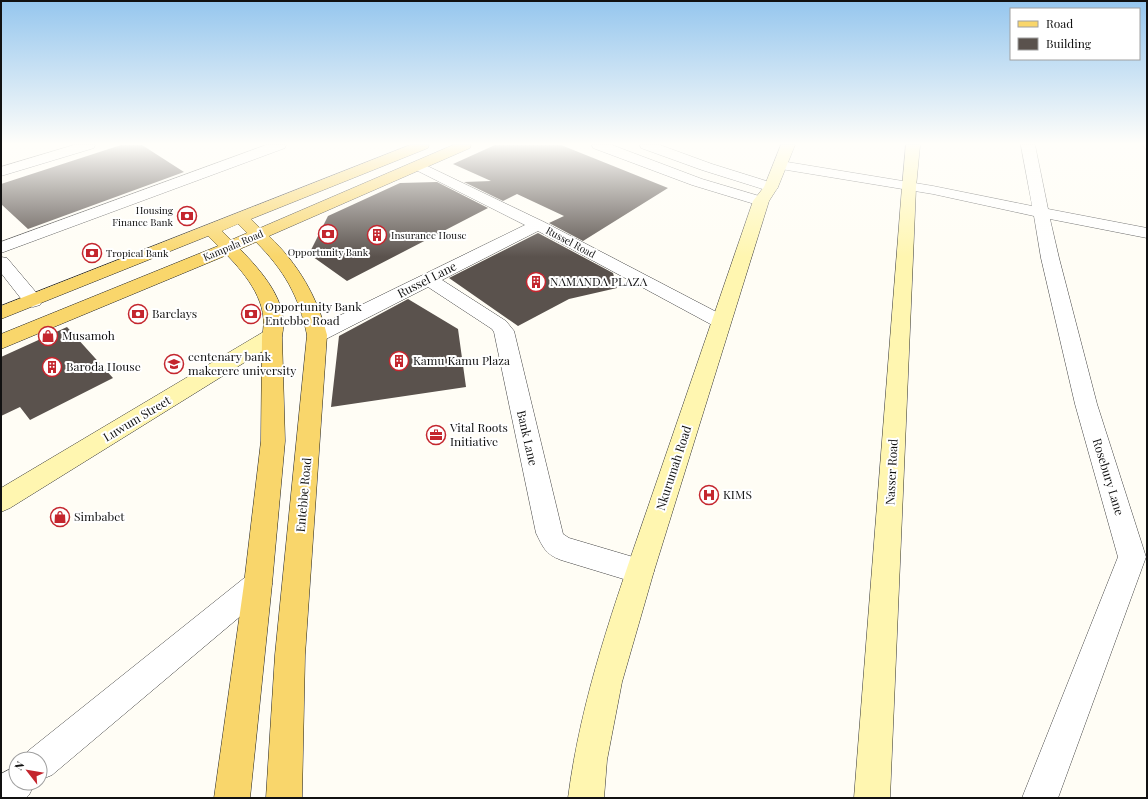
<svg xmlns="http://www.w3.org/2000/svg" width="1148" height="799" viewBox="0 0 1148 799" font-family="'Playfair Display',serif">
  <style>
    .building { fill: #5a524d }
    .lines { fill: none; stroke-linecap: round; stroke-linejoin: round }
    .street-casing { stroke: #444; stroke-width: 1 }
    .secondary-casing { stroke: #333; stroke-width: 1 }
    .primary-casing { stroke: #222; stroke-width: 1 }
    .street { fill: #fff; fill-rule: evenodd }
    .secondary { fill: #fff6b0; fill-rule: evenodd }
    .primary { fill: #f9d66b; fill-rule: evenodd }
    .rail-casing { stroke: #c4262e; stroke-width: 3 }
    .rail { stroke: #fff; stroke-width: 2; stroke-dasharray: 6; stroke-linecap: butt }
    .labels { text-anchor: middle; stroke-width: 4; stroke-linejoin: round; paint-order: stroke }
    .far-poi-label { font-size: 10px; fill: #111; stroke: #fff; text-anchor: start }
    .far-street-label { font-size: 10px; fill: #111; stroke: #fff }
    .street-label { font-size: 12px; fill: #111; stroke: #fff }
    .poi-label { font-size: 12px; fill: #111; stroke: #fff; text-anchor: start }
  </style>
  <rect width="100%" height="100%" fill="#fffdf5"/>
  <path class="building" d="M121,145H142L184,172L28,229L1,204V184Z
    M495,145H561L668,188L583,241L549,223L564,216L517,194L503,201L464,182L491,181L453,164Z
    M437,182L488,208L347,281L309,254L328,216L400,183Z
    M538,233L613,273L617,288L569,299L518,326L449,278Z
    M408,299L458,329L466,387L331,407L339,336Z
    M67,327L113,378L30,420L20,407L1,416V357Z"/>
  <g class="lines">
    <g class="street-casing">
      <path id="street" d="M74,145H95L94,148L1,176V167Z
        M266,145H286L285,148L1,253V242Z
        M592,145H612L702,179L766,198L769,201L766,204L761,206L692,185L593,148Z
        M640,145H660L712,164L776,184L778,187L776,190L771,191L766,190L702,170L641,148Z
        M1021,145H1035L1048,209L1147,228V238L1050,219L1059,258L1097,404L1146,557L1058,798H1022L1118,557L1075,404L1041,258L1034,216L933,194L781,169L776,168L774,165L776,162L781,161L933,186L1032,206Z
        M419,162L544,222L728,318L731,322L728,326L721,328L714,326L538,231L442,280L506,321L514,331L563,534L569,538L650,562L654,571L650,580L640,584L561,560C545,554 543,547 536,533L494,332L492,329L428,287L324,340L317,341L310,340L307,335L310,330L525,225L414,169L412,166L414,163Z
        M1,257L7,258L40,297L42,301L40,305L33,307L26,305L1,273Z
        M258,571L268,575L272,584L268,593L52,775L40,780V759H24L28,751L248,575Z
        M16,766V783H35L29,795L26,798H1V774Z"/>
    </g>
    <g class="secondary-casing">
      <path id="secondary" d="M781,145H795L778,187L769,201L654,571L622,682L607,760L604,798H568C581,697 615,603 648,507C683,405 718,303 753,201L764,187Z
        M906,145H920L916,187L890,798H854L902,187Z
        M272,330L279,331L282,336L279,341L10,508L1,512V488L265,331Z"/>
    </g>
    <g class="primary-casing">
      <path id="primary" d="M410,145H429L428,148L251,219L260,228L453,145H471L470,148L269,236C298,264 317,296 327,335L305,655L302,798H266L275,655L307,335C299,296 284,270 256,242L240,249C261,271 290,302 282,336L285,441L272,584L250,798H214L244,584L261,441L262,336C270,304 247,276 227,255L1,349V334L218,246L208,236L1,319V306ZM238,224L247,233L231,240L222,231Z"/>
    </g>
    <use href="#street" class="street"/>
    <use href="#secondary" class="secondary"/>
    <use href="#primary" class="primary"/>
    <g class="rail-casing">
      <path id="rail" d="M1144,145L1147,149"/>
    </g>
    <use href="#rail" class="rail"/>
  </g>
  <linearGradient id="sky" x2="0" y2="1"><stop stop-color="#95c6ee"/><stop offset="0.56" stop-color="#fffefa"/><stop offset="1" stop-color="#fffefa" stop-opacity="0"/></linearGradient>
  <rect width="1148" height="257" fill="url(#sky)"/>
  <defs>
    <g id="bank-ring" transform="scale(1)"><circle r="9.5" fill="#fff" stroke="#c4262e" stroke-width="1.5"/><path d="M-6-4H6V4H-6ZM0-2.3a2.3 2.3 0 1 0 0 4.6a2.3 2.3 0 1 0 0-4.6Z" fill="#c4262e"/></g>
    <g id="building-ring" transform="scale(1)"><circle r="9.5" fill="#fff" stroke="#c4262e" stroke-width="1.5"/><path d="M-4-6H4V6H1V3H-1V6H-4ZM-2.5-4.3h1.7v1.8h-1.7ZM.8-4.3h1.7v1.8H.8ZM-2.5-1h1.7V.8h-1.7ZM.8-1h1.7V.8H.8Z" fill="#c4262e"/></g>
    <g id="shop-ring" transform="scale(1)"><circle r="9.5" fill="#fff" stroke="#c4262e" stroke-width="1.5"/><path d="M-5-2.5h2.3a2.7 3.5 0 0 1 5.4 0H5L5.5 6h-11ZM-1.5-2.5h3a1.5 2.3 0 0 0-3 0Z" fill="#c4262e"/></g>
    <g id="school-ring" transform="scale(1)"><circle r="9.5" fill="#fff" stroke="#c4262e" stroke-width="1.5"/><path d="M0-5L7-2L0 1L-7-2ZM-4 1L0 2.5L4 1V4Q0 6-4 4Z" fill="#c4262e"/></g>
    <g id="office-ring" transform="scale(1)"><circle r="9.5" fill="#fff" stroke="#c4262e" stroke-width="1.5"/><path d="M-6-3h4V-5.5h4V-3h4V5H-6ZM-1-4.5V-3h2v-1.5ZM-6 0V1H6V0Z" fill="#c4262e"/></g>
    <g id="hospital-ring" transform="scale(1)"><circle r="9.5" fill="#fff" stroke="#c4262e" stroke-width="1.5"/><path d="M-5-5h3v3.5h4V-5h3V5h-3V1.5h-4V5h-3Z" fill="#c4262e"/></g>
  </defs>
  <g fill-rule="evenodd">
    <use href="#bank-ring" x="187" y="216"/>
    <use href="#bank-ring" x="328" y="234"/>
    <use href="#building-ring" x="377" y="235"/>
    <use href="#bank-ring" x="92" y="253"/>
    <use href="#building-ring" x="536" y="282"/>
    <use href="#bank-ring" x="138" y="314"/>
    <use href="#bank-ring" x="251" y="314"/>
    <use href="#shop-ring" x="48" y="336"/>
    <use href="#building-ring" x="399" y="361"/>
    <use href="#school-ring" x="174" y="364"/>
    <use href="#building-ring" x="52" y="367"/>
    <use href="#office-ring" x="436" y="435"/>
    <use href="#hospital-ring" x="709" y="495"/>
    <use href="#shop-ring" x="60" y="517"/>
  </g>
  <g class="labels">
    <g class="far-poi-label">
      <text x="173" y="214" text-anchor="end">Housing<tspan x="173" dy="12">Finance Bank</tspan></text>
      <text x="391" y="239">Insurance House</text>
      <text x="328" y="256" text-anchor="middle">Opportunity Bank</text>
      <text x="106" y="257">Tropical Bank</text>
    </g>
    <g class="far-street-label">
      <text transform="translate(571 242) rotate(28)" y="4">Russel Road</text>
      <text transform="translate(233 245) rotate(-23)" y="4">Kampala Road</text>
    </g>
    <g class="street-label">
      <text transform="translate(427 280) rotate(-27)" y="4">Russel Lane</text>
      <text transform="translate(137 419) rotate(-31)" y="4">Luwum Street</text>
      <text transform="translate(527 438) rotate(77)" y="4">Bank Lane</text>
      <text transform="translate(674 468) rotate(-72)" y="4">Nkurumah Road</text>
      <text transform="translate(892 472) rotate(-87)" y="4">Nasser Road</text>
      <text transform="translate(1108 477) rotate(73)" y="4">Rosebury Lane</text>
      <text transform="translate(304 495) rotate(-85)" y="4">Entebbe Road</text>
    </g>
    <g class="poi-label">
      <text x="550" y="286">NAMANDA PLAZA</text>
      <text x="265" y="311">Opportunity Bank<tspan x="265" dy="14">Entebbe Road</tspan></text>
      <text x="152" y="318">Barclays</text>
      <text x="62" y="340">Musamoh</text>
      <text x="188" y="361">centenary bank<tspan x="188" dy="14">makerere university</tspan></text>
      <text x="413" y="365">Kamu Kamu Plaza</text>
      <text x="66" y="371">Baroda House</text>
      <text x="450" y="432">Vital Roots<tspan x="450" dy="14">Initiative</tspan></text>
      <text x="723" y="499">KIMS</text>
      <text x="74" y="521">Simbabet</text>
    </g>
  </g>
  <rect width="1148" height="799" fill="none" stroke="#111111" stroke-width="4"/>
  <rect x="1010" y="8" width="130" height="52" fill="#ffffff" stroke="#a0a0a0"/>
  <rect x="1018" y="21" width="20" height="6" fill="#f9d66b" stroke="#a0a0a0"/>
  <text x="1046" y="28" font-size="12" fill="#111111">Road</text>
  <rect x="1018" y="38" width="20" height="12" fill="#5a524d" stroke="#a0a0a0"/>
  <text x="1046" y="48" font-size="12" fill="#111111">Building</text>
  <g transform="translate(28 771) rotate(301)"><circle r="19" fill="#ffffff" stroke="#a0a0a0"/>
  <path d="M0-3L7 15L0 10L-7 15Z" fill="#c4262e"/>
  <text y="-6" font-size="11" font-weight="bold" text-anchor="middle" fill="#111111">N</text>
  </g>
</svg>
